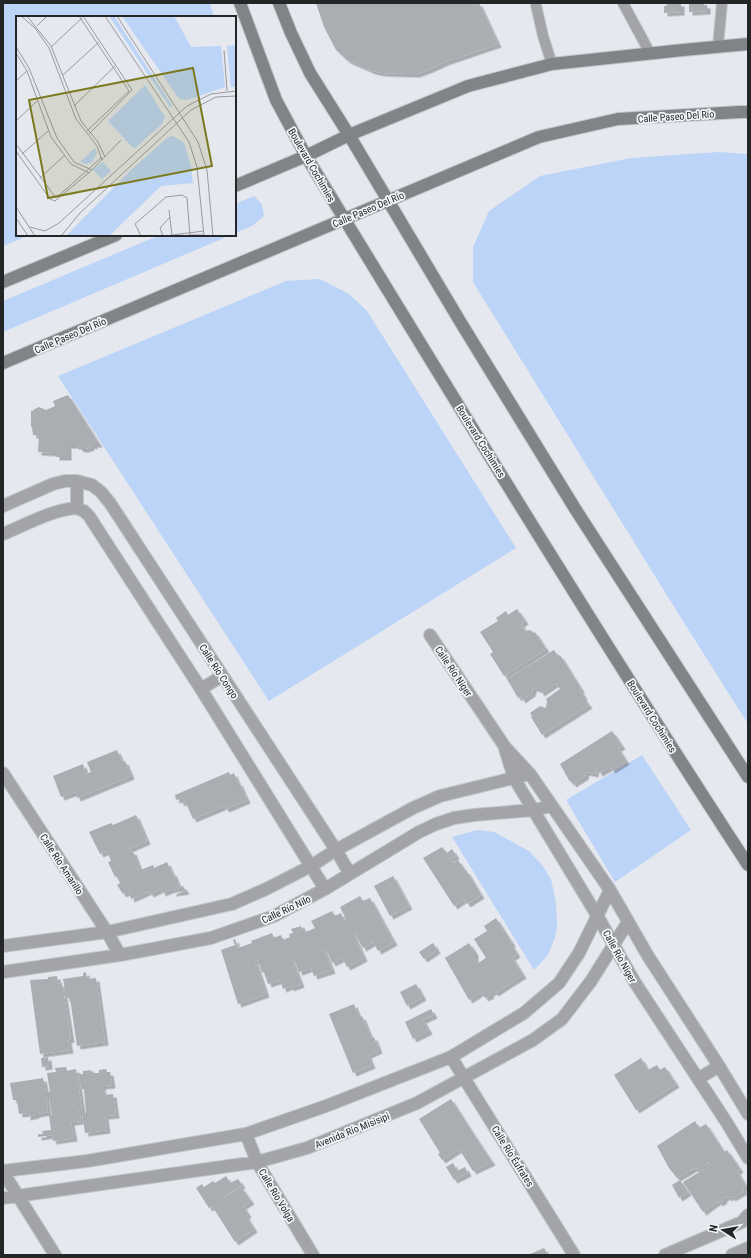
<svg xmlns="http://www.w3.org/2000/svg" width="751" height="1258" viewBox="0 0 751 1258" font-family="'Roboto Condensed',sans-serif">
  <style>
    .green { fill: #bbd4f7 }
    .building { fill: #aaadb2; filter: url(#shadow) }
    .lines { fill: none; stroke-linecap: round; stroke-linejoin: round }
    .service-casing { stroke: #c2c5ca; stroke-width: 12 }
    .minor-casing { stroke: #c2c5ca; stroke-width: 14 }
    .secondary-casing { stroke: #c2c5ca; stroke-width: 14 }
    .service { stroke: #a3a4a7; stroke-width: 10 }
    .minor { stroke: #a3a4a7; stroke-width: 12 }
    .secondary { stroke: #818487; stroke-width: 12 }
    .labels { text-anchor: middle; stroke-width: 3.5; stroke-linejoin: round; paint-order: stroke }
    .street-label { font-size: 10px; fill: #242527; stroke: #f2f6fb }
    .inset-road { fill: none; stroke: #989a9e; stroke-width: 1 }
    .view { fill: #7c7a20; fill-opacity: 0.15; stroke: #7c7a20; stroke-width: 2 }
    .inset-edge { fill: none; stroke: #242527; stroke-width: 2 }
  </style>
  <defs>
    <filter id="shadow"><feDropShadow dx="3.5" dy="3.5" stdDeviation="0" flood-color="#0004"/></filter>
  </defs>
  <rect width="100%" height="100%" fill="#e5e8ee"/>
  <path class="green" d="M3,3H210L214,17H17V235H30L3,246Z
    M719,152L748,154V724L676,610L473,282V247L489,211L540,176L631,158Z
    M254,196L262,204L264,216L252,226L235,233V204Z
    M160,235H231L3,332V301Z
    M320,279L349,294L367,311L516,548L269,701L58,376L286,281Z
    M642,755L691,830L615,882L566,800Z
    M477,830L494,832L529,851L542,865L551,879L556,903L557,928L555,937L548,955L534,970L452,837Z"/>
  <path class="building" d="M316,3H479L498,44L445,62L430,69L416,74L382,73L372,71L347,60L336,50L324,27Z
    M666,3H681V12L664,13V6H667Z
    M689,3H704V5H707V11L689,12Z
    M68,395L99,444H94V446L91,445V447L85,449H81L78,446H75V445H68V457H56V453L38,452L39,435H33L32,427H31V411H33V410L39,407L46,410L55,406L53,401Z
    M517,609L525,621L521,624L525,631L530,630L534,633L535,632L546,649L504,676L490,654L493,652L480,632L498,621L496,618L506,611L508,615Z
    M554,650L558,656L560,655L581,689L580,690L584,696L583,697L589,705L542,735L531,717L532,716L530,713L540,706L546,708L547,701L546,699L560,689L556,683L541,693L539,689L533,688L532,693L522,700L520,696L518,698L507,679Z
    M612,731L622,746L618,748L626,761L612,770L610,767L599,773L596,767L595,774L586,772L585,776L573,784L571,781L570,782L560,764Z
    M117,750L122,762L125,761L131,776L77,798L75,792L61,797L53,776L83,764L86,774L91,772L87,762Z
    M229,772L230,775L234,773L238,783L239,782L247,800L226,809L224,806L193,819L185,801L181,803L179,799L176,800L175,795Z
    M136,815L147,841L129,849L130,852L133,851L139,867L137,868L138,871L153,865L154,868L167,862L172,873L173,872L179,886L162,893L161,889L150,894L149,891L131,899L129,891L123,894L117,885L120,883L117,876L115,877L108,862L111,861L107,851L100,854L89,832L111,823L113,825Z
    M442,847L447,853L452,849L456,856L450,859L453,863L458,860L465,871L466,870L481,895L467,904L464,899L454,906L423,858Z
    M393,876L409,906L390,916L374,886Z
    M183,886L186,891L173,893V891Z
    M360,896L363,901L370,898L394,942L378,951L373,942L363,948L355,934L354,935L364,958L347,967L342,958L332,963L326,949L324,950L332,970L314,976L311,968L299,972L294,959L292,960L301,984L290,988V986L283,989L280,980L268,984L264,972L262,973L258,960L255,961L266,994L238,1004L221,950L235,945L233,940L235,939L238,948L252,943L251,941L272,933L274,938L281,935L284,941H285V939L290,937L289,934L293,933L291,929L301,926L302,929L304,927L306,932L315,928L311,921L332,911L335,916L341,913L344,920L346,919L340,907Z
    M496,918L512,943L511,944L517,954L512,957L523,975L495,993L494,991L490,993L491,995L485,998L481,992L469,1000L445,958L469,943L475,952V958L478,963L486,958L474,939L487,931L484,926Z
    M433,943L437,950L424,959L419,952Z
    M86,972L87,979L96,978L105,1042L77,1046L70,998H66L63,979L83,976V973Z
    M57,976L58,984L62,983L71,1039L68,1040L70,1050L40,1054L30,980L48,979V977Z
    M416,984L423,997L407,1006L400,992Z
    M354,1004L359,1017L362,1016L371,1038L374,1037L379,1050L368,1055L372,1065L353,1073L329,1014Z
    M431,1009L434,1015L423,1020L429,1031L413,1039L405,1022Z
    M48,1057L49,1066L42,1067L41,1058Z
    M641,1058L648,1070L657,1065L660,1070L665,1067L676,1084L636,1110L614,1075Z
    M66,1067L67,1071L76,1069L82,1110H79L81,1121L71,1122L74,1138L53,1141L52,1135L38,1137V1134H43L42,1131L51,1130L49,1115H52L49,1097H46L48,1112L36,1114V1115L27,1117V1113L19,1114L17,1100H13L10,1083L43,1078L46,1092H50L47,1073L56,1072L55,1068Z
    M106,1069L107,1072H110L112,1085L102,1086L103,1091H104L105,1095L113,1094L116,1115L105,1116L107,1130L85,1133L82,1113H86L84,1089H81L79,1074H83V1071L91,1070V1072L93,1071L94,1073H99V1070Z
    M451,1099L472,1132L492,1162L473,1171L459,1149L442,1160L438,1154L440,1153L419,1119Z
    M695,1121L699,1128L706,1124L724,1152L727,1150L740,1169L737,1171L746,1186L743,1188L744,1191L732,1198L731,1196L728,1198L727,1196L723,1199L724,1200L719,1203L718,1201L703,1212L683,1182L711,1165L709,1162L696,1170L694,1168L677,1178L669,1168L657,1146Z
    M453,1163L457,1171L465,1167L468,1173L454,1180L446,1167Z
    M226,1176L230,1183L238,1179L242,1185L225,1196V1197L241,1187L251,1201L243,1206L248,1214L246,1216L254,1229L235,1242L212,1206L209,1208L196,1188L202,1184L204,1187L213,1181L215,1183Z
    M680,1180L688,1192L679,1198L672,1185Z
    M544,1248L548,1255H528Z"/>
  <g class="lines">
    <g class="service-casing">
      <path id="service" d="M623,3L650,53
        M536,5L543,36L552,64
        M718,46L722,3"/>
    </g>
    <g class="minor-casing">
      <path id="minor" d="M3,506L53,484L65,481H77L92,485L101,492L110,503L336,850L350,874
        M77,508L84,511L89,516L201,689L325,889
        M77,508V481
        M3,534C25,525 54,509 77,508
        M430,635L505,747L530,774L610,890L648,956L719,1066L748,1114
        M201,689L222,676
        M505,749L514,778L598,917L634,981L727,1123L748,1158
        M3,773L107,932L120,955
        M3,946L107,932L232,904L266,889L311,866L336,850L413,808L440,796L530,774
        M3,972L120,955L211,938L274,916L325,889L419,832L436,824L454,818L474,815L533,810L552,806
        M451,1057L574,1255
        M698,1079L719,1066
        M246,1134L257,1162L313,1255
        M3,1171L87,1161L246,1134L326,1106L451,1057L524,1013L559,983L579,953L610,890
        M3,1172L55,1255
        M3,1198L257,1162L307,1148L417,1103L533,1040L562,1019L591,981L628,922
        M665,1255L742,1222L748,1215
        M732,1255L748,1248"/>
    </g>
    <g class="secondary-casing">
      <path id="secondary" d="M240,3L276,100L306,156C451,394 596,632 748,865
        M279,3L291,33L310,73L349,135L461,323L574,507L748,777
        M235,186L306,156L349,135L468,86L552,64L683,50L748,44
        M3,282L116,235
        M3,363L539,137L618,119L740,112H748"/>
    </g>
    <use href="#service" class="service"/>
    <use href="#minor" class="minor"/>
    <use href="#secondary" class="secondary"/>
  </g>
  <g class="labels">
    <g class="street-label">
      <text transform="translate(676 116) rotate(-4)" y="4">Calle Paseo Del Río</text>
      <text transform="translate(312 165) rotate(60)" y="4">Boulevard Cochimies</text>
      <text transform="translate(368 209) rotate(-23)" y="4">Calle Paseo Del Río</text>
      <text transform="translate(70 335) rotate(-23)" y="4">Calle Paseo Del Río</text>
      <text transform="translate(481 441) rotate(58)" y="4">Boulevard Cochimies</text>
      <text transform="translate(219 671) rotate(57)" y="4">Calle Río Congo</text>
      <text transform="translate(454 671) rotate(56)" y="4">Calle Río Niger</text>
      <text transform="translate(652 716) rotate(58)" y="4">Boulevard Cochimies</text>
      <text transform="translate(62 864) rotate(57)" y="4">Calle Río Amarillo</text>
      <text transform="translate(286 909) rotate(-25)" y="4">Calle Río Nilo</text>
      <text transform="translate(620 956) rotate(61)" y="4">Calle Río Niger</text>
      <text transform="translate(352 1130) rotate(-22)" y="4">Avenida Río Misisipi</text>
      <text transform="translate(513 1156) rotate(58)" y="4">Calle Río Éufrates</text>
      <text transform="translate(277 1195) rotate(59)" y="4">Calle Río Volga</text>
    </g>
  </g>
  <g transform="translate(16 16)">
    <rect width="220" height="220" fill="#e5e8ee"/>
    <path d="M93,0H98L157,91H154ZM106,0H158L175,31L205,30L209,71L171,84L163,83ZM220,29V71H215L211,30ZM129,69L149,101L146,108L118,133L92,105ZM157,120L168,127L175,150L177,167L145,170L93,220H50L114,155L152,121ZM79,132L81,137L76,146L70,148L64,146ZM87,146L95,155L86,163L77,154Z" fill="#bbd4f7"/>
    <path class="inset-road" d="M5,0L19,12L33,32L60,103L81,130L86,144M11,0L35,30L65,105L82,126L89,141M63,0L113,75M67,0L116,74M89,0L173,126L181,151L188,220M101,0L182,126L191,154L197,220M21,10L31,0M0,31L13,52L41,122L58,146L76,154M35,31L66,2M208,34L211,75M0,37L11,55L35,121L55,148L73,157M47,59L83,26M0,65L11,55M58,90L99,50M0,105L21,85M71,115L113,75M73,118L116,74M0,128L40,182M0,135L34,183L39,185M6,138L32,115M24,162L49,139M40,182L86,141M39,185L76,154L105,124M0,191L19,220M153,194L156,220M0,202L12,220M14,211L29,215L43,207L171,90L195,78L220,75M156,219L188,215M174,219H188M45,220L64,197L175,94L200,81L220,80M125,220L119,208L150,181L166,179L171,182L174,220M147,220L144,212L154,201"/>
    <path class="view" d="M177,52L196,150L32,182L13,84Z"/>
    <rect width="220" height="220" class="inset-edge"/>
  </g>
  <rect width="751" height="1258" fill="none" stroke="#242527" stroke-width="8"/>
  <g transform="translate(723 1230) rotate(281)" stroke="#f2f6fb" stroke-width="3" paint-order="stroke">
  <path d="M0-3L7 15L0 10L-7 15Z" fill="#242527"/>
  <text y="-6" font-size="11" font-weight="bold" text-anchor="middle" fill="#242527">N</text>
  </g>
</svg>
